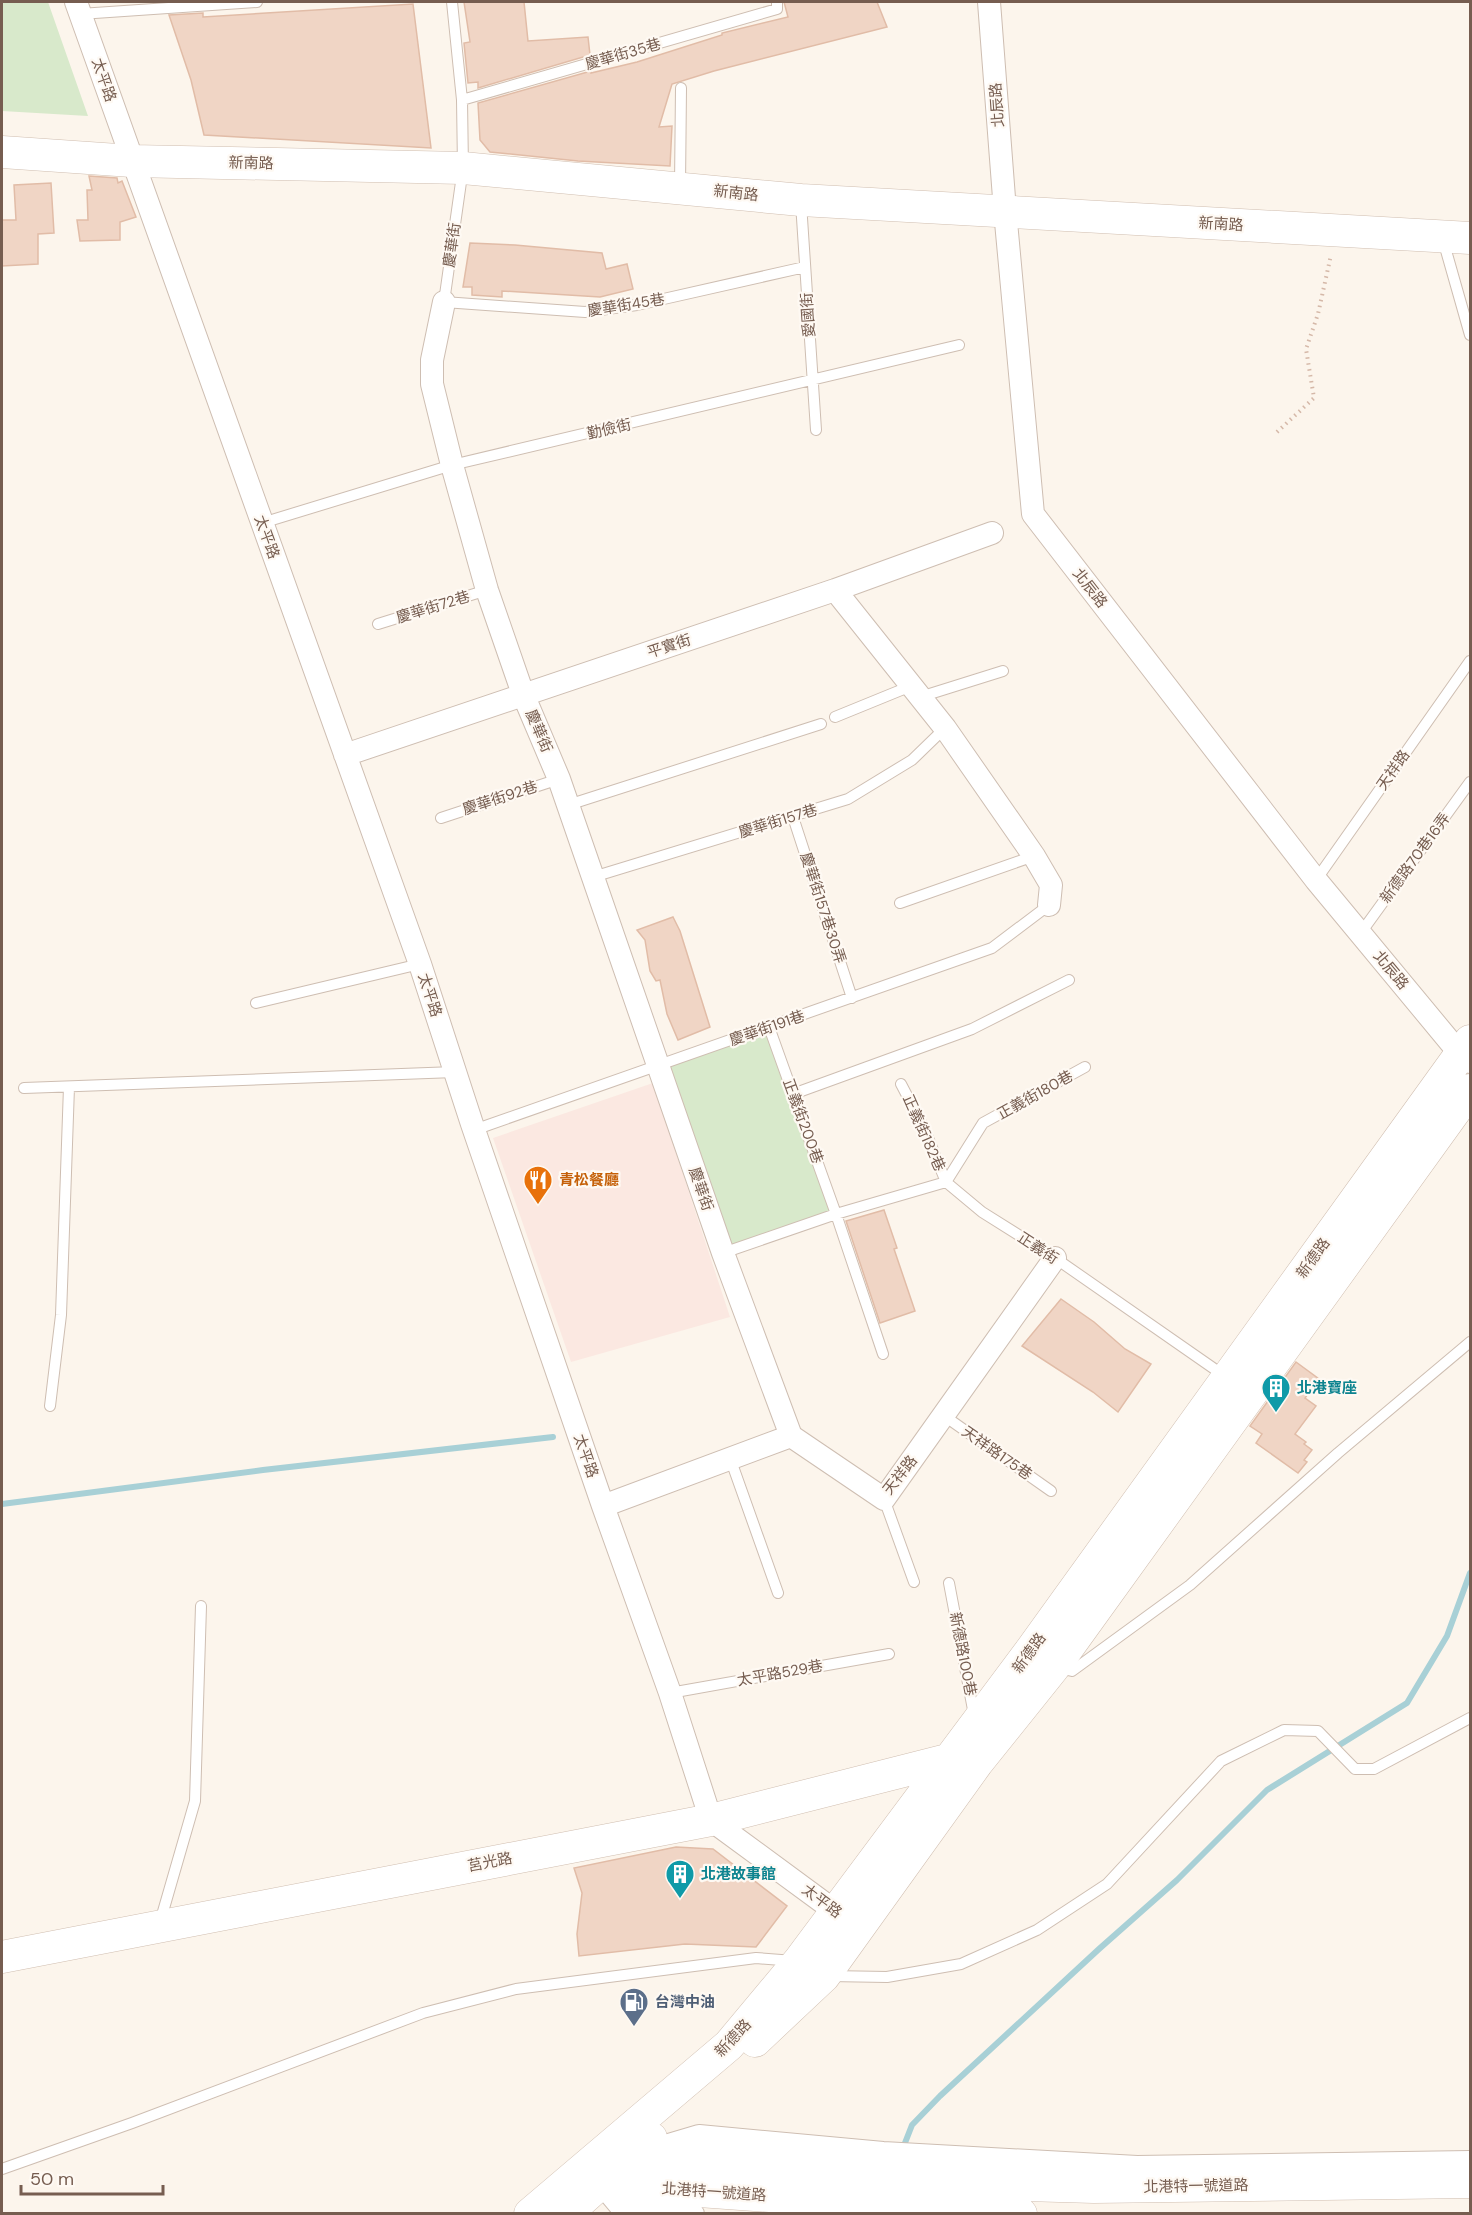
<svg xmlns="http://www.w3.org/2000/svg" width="1472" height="2215" viewBox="0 0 1472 2215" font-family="'DM Sans','Noto Sans TC',sans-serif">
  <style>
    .commercial { fill: #fbe8e1 }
    .green { fill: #d8e9cb }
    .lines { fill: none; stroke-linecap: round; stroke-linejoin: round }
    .stream { stroke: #a8d0d6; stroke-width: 6 }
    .building { fill: #f0d5c5; stroke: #e1bca7; stroke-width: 1.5 }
    .lane-casing { stroke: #cebeb2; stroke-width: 12 }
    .street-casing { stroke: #cebeb2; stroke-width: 24 }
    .secondary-casing { stroke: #d0beb0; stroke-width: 33 }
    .path { stroke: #d5b8a8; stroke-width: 4; stroke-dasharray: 1.5 4.5; stroke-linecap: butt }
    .lane { stroke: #fff; stroke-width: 10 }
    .street { stroke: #fff; stroke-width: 22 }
    .secondary { stroke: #fff; stroke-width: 32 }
    .labels { text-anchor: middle; stroke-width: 4.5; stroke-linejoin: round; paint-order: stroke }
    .street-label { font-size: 15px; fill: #765d50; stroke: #fef9f3 }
    .food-label { font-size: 15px; font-weight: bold; fill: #c56008; stroke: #fef9f3; text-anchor: start }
    .culture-label { font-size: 15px; font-weight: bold; fill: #0d838f; stroke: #fef9f3; text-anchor: start }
    .service-label { font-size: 15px; font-weight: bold; fill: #4e5e75; stroke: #fef9f3; text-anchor: start }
  </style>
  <rect width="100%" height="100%" fill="#fcf5ec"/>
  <path class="commercial" d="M653,1083L730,1317L571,1362L493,1138Z"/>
  <path class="green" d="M2,2H48L88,116L2,111Z
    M769,1027L836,1214L723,1253L658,1066Z"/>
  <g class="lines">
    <path class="stream" d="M2,1504L263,1470L553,1437
      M903,2148L912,2125L940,2096L1099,1949L1177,1880L1267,1790L1407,1703L1447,1636L1470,1573"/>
  </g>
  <path class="building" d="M464,2H524L528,41L588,37L590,55L478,88V82L468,83L464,43L470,42Z
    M784,2H877L887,27L714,71L672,84L659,127L672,126L670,166L578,161L490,152L480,140L478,103L591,71V73L637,62L722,35V33L788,17Z
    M413,4L431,148L204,135L191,80L169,15L203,13V17Z
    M89,176L117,178L118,183L122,181L136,217L120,222V240L80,241L77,220H88L87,190H92Z
    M51,183L54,233L38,234V264L2,266V220H16L14,185Z
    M470,243L515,245L602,253L606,269L627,264L633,289L600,297L502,291V297L472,295V287H463Z
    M673,917L680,931L710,1027L678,1040L667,1014L660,980L656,981L650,971L645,940L637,930Z
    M884,1210L897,1248L894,1249L915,1311L880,1323L846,1221Z
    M1061,1299L1094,1322L1125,1349L1151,1364L1118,1412L1093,1392L1022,1346Z
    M1296,1362L1319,1379L1305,1398L1316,1406L1295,1434L1306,1442L1304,1444L1312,1450L1304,1460L1307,1462L1298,1473L1256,1443L1262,1434L1250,1426Z
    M676,1847L713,1849L787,1906L756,1947L685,1944L579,1956L577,1934L582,1893L574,1868Z"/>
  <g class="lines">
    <g class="lane-casing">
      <path id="lane" d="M452,2L462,100L463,168L444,302L585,312L637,305L805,267
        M80,14L257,2
        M462,100L777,9V2
        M680,185L681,88
        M801,203L816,430
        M1443,240L1470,335
        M262,523L452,465L959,345
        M378,624L487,590
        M920,697L1003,671
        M835,717L911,686
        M568,805L821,724
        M793,817L852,998
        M441,818L559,779
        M593,877L848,799L912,760L945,728
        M1316,880L1470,661
        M900,903L1034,856
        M1360,934L1470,782
        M256,1003L420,964
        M769,1027L836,1214L883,1354
        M901,1084L924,1128L946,1182L982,1212L1055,1258L1226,1377
        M24,1088L455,1072
        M793,1094L972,1029L1069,980
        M474,1130L992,948L1049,905
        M946,1182L983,1123L1085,1067
        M723,1253L836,1214L946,1182
        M50,1406L61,1315L69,1087
        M943,1415L1051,1491
        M730,1458L778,1593
        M884,1499L914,1582
        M949,1583L974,1715
        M1059,1668L1072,1671L1190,1585L1338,1453L1470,1342
        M670,1693L889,1654
        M160,1922L195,1801L201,1606
        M829,1976L887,1977L961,1964L1037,1930L1107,1884L1221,1761L1284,1730L1318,1731L1355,1769H1374L1470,1718
        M2,2169L132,2123L423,2013L516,1989L756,1958L794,1961"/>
    </g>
    <g class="street-casing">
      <path id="street" d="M76,2L420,964L472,1124L603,1506L670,1693L711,1820L847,1920
        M989,2L1005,211L1033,514L1316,880L1461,1055L1470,1062
        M444,302L432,360V384L452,465L487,590L523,694L559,779L723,1253L791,1436
        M835,590L945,728L1034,856L1051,885L1049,905
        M345,755L835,590L992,533
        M791,1436L884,1499L1055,1258
        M603,1506L791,1436
        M645,2152L699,2136L883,2153L1137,2167L1470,2162
        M602,2184L623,2209L693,2214"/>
    </g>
    <g class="secondary-casing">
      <path id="secondary" d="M2,152L132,161L463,168L801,200L1470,238
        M2,1957L711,1820L947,1760L955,1761
        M755,2041L824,1976L977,1763L1054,1667L1470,1090
        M530,2214L729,2045L799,1961L1031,1650L1470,1041
        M566,2214L651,2138
        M1021,2214L602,2184L615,2142L632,2155L961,2183L1094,2187L1470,2182"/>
    </g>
    <path class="path" d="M1277,432L1314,398L1306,349L1318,314L1331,255"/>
    <use href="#lane" class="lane"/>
    <use href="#street" class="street"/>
    <use href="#secondary" class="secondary"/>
  </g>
  <defs>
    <g id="restaurant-pin" transform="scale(1.5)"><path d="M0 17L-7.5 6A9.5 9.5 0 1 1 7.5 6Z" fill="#e8710a" stroke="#fef9f3"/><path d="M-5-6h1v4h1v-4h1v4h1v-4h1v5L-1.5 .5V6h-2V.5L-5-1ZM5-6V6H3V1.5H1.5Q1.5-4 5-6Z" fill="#fff"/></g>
    <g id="building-pin" transform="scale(1.5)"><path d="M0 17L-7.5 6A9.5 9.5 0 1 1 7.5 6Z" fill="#0f9aa8" stroke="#fef9f3"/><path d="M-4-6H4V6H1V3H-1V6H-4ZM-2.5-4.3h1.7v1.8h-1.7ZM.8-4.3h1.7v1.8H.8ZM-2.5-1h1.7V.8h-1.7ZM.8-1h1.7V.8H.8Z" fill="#fff"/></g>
    <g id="fuel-pin" transform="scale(1.5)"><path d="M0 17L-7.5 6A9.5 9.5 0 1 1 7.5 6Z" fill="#5c6f8a" stroke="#fef9f3"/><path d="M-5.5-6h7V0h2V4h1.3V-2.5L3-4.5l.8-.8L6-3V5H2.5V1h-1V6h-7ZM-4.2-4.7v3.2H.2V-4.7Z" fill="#fff"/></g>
  </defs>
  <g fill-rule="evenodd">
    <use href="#restaurant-pin" x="538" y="1180"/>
    <use href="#building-pin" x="1276" y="1388"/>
    <use href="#building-pin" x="680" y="1874"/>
    <use href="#fuel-pin" x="634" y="2002"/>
  </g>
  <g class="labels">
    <g class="street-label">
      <text transform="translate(623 54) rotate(-16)" y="5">慶華街35巷</text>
      <text transform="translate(104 80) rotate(71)" y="5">太平路</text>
      <text transform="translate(997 105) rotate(-94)" y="5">北辰路</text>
      <text transform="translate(251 163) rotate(1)" y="5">新南路</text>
      <text transform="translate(736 193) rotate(6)" y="5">新南路</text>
      <text transform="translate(1221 224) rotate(3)" y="5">新南路</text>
      <text transform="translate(452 245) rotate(-82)" y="5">慶華街</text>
      <text transform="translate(626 305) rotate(-9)" y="5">慶華街45巷</text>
      <text transform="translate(808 315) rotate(-94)" y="5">愛國街</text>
      <text transform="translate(609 429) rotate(-13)" y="5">勤儉街</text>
      <text transform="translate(267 537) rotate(70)" y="5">太平路</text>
      <text transform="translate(1090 588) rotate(52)" y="5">北辰路</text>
      <text transform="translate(433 607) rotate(-17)" y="5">慶華街72巷</text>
      <text transform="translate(669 646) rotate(-18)" y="5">平實街</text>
      <text transform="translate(539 731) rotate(67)" y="5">慶華街</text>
      <text transform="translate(1393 770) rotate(-55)" y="5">天祥路</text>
      <text transform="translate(500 798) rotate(-18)" y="5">慶華街92巷</text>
      <text transform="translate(778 821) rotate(-17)" y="5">慶華街157巷</text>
      <text transform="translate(1415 858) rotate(-54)" y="5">新德路70巷16弄</text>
      <text transform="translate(823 908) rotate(72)" y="5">慶華街157巷30弄</text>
      <text transform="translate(1391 970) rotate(50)" y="5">北辰路</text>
      <text transform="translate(430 995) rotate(72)" y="5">太平路</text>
      <text transform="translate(767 1028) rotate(-19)" y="5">慶華街191巷</text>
      <text transform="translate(1035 1095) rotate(-29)" y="5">正義街180巷</text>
      <text transform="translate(803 1121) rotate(70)" y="5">正義街200巷</text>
      <text transform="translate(924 1133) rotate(66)" y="5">正義街182巷</text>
      <text transform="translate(701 1189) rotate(71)" y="5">慶華街</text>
      <text transform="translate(1038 1248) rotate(33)" y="5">正義街</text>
      <text transform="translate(1313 1258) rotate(-54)" y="5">新德路</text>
      <text transform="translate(997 1453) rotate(35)" y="5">天祥路175巷</text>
      <text transform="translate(586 1456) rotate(71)" y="5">太平路</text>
      <text transform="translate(900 1475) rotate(-52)" y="5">天祥路</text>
      <text transform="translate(1029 1653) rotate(-54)" y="5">新德路</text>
      <text transform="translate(963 1654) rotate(79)" y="5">新德路100巷</text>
      <text transform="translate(780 1673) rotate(-10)" y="5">太平路529巷</text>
      <text transform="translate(490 1862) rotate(-11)" y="5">莒光路</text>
      <text transform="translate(822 1901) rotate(37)" y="5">太平路</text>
      <text transform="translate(733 2038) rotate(-47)" y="5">新德路</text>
      <text transform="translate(1196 2186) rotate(-1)" y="5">北港特一號道路</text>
      <text transform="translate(714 2192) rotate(4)" y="5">北港特一號道路</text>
    </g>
    <g class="food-label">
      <text x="559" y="1185">青松餐廳</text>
    </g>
    <g class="culture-label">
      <text x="1297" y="1393">北港寶座</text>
      <text x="701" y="1879">北港故事館</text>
    </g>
    <g class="service-label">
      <text x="655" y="2007">台灣中油</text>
    </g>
  </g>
  <rect width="1472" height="2215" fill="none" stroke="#765d50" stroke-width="6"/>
  <path d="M21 2185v9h142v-9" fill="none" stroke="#765d50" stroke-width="3"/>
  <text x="30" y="2185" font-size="18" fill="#765d50" stroke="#fef9f3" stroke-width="4.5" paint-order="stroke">50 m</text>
</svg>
